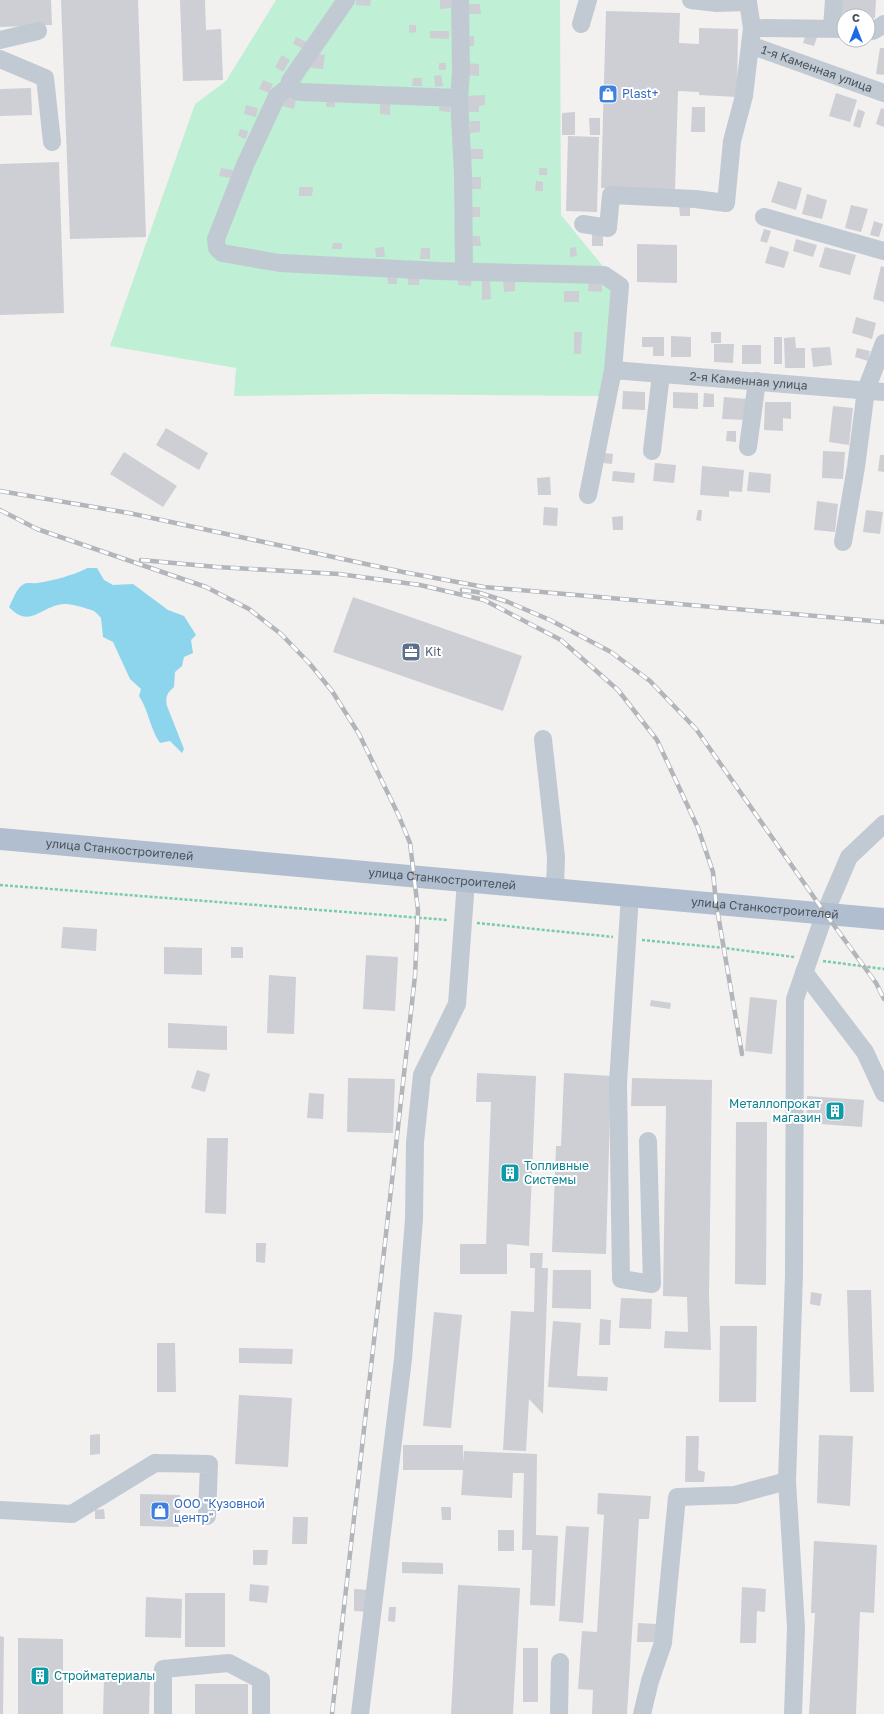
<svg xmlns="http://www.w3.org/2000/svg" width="884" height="1714" viewBox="0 0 884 1714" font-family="'Golos Text',sans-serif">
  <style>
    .green { fill: #bfefd4 }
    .water { fill: #8dd5ec }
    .building { fill: #cdcfd5 }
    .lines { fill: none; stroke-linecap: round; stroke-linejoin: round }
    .path { stroke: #77cda6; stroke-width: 2.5; stroke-dasharray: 3 2; stroke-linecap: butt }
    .minor { stroke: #c1cad2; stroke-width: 18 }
    .major { stroke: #b0becf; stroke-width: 22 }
    .rail-casing { stroke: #b2b5ba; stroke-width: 4.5 }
    .rail { stroke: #fff; stroke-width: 3; stroke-dasharray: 9; stroke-linecap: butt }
    .labels { text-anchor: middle; stroke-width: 4; stroke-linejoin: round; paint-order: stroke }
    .street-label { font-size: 12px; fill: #48535e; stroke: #fff }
    .shop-label { font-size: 12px; fill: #366cbe; stroke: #fff; text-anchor: start }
    .service-label { font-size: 12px; fill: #4e5e75; stroke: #fff; text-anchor: start }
    .culture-label { font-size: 12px; fill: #0d838f; stroke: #fff; text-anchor: start }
  </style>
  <rect width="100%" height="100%" fill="#f3f0f0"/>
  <path class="green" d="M276,0H560L561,215L615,281L602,396L375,394L234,396L236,368L110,346L195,104L226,81Z"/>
  <path class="water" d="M87,568H97L104,580L113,585L133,584L168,610L184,616L196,635L191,640L193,653L184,657L182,666L175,672L174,687C167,693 165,697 167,706L184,749L182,753L170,741L160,743C150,729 149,711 139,696L141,689L130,679L113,642L103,637L101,618C99,616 97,613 94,611C90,609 69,603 64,604C42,605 30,630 9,607C13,600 16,588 24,584C27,582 33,584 37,583C48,582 78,574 87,568Z"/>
  <path class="building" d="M0,0H51L52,25L0,27Z
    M61,0H138L146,237L70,239Z
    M180,0H205L206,30L221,29L223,80L183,81Z
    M356,0H371L370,6L356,5Z
    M440,0H451V8L440,9Z
    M842,0H876L875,18L841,15Z
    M465,4H480L481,14H465Z
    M606,11L680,13L679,43L699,44V28L738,29L737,97L699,95V92L678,91L675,190L601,188Z
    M409,25H416V32L409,33Z
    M430,31H449V39L430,38Z
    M807,31L818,34L814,46L803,43Z
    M465,36H474V46H466Z
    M296,37L307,42L304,49L293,44Z
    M880,48H884V75L876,74Z
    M313,53L325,55L323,69L311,68Z
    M282,55L290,60L283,72L275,67Z
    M439,63H446V70H439Z
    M465,63L479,64V76L465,75Z
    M441,75L443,86L435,87L434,76Z
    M413,78H422V86H412Z
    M263,80L273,84L269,93L259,89Z
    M31,88L32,115L0,116V89Z
    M286,91L297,94L294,109L282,106Z
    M836,93L857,100L850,122L829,116Z
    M485,95V105L479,106V112H467L466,96Z
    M327,97H335V107H326Z
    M380,100L390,101V115L380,114Z
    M440,101H450V112L439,111Z
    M246,105L258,108L256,117L244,114Z
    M692,107H705V132H691Z
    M881,108L884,109V127L876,124Z
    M858,109L865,112L860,128L853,126Z
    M575,112V135H562V113Z
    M589,118H600V135H590Z
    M470,121H480V132L470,133Z
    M240,129L248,131L246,139L238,136Z
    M568,136L599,137L597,212L566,211Z
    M465,149H483V159H465Z
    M59,162L64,313L0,315V164Z
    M221,168L233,170L231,178L219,176Z
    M539,168H547V175H539Z
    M467,177H481V189H467Z
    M536,181L543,182V191H535Z
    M778,181L802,188L796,210L771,202Z
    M299,187H313L312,196H299Z
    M807,194L827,200L822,219L802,214Z
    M690,204V216H680L679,205Z
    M851,205L868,209L861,232L845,228Z
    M465,207H480V217H465Z
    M874,221L883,224L879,237L870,235Z
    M764,229L771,231L767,243L760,241Z
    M592,231H603V246H592Z
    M470,236H480L481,246H470Z
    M796,239L817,245L813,257L793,251Z
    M333,243H342V249H332Z
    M637,244L677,245V283L637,282Z
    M770,246L789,252L784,268L765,263Z
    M384,247L385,257H376L375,248Z
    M576,247L577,256L570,257V248Z
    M825,247L856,255L850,275L819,267Z
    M421,248H430V259H420Z
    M881,266L884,267V302L873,299Z
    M396,270L397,284H388L387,271Z
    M408,271H420L419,285H408Z
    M458,274H472L471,286L458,285Z
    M482,280H490L491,299L482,300Z
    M515,280V291L504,292L503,281Z
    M589,282L602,283V292L588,291Z
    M564,291H579V302H564Z
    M856,317L876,323L872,339L852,333Z
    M574,332H582L581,354H574Z
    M711,332H721V343H711Z
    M671,336L691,337V357H671Z
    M642,337H664V356H653V347H642Z
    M774,337H782V364H774Z
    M795,337L796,348H805V368H785L784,338Z
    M714,344H734L733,363L714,362Z
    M742,345H761V364H742Z
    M830,347L832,365L813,367L811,348Z
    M857,348L870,351L868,361L855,357Z
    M623,391L645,392V410L622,409Z
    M673,392L698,393V409L673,408Z
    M704,393L714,394V407H703Z
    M724,397L748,399L746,420L722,419Z
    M765,402H791V419L783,418V431L764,430Z
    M833,406L853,408L849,445L829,442Z
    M166,428L208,453L199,470L156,445Z
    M727,431H736V442L726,441Z
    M823,451L845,452L843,479L822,478Z
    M124,452L177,486L163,507L110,474Z
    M604,453L613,454L612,464L603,463Z
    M880,455H884V472L878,471Z
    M655,463L676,465L674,483L653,481Z
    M702,466L744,470L742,492L729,491V497L700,495Z
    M613,471L635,473L634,483L612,481Z
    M749,472L771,474L770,493L747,491Z
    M550,477L551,495H538L537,478Z
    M817,501L838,504L835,532L814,530Z
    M544,507L558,508L557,526L543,525Z
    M698,510H702L701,521L696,520Z
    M866,510L883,512L880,534L863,532Z
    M623,516V530H613L612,517Z
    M353,597L522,656L503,711L333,652Z
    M63,927L97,929L96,951L61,948Z
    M164,947L202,948V975L164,974Z
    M231,947H243V958H231Z
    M366,955L398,957L395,1011L363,1009Z
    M269,975L296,977L294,1034L267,1033Z
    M750,997L777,1000L772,1054L745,1051Z
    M651,1000L671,1003L670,1009L650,1006Z
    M168,1023L227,1026V1050L168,1048Z
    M197,1070L210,1074L205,1092L191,1088Z
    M477,1073L536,1076L529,1246L507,1244V1274H460V1244H486L491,1102H476Z
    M564,1073L611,1076L606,1254L552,1252L556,1146H561Z
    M348,1078L395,1079L393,1133L347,1132Z
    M632,1078L712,1080L709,1296L711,1350L664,1348L665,1331L688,1332L687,1297L663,1296L666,1106H631Z
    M309,1093L324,1094L323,1119L307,1118Z
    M807,1096L864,1100L862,1127L806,1123Z
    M736,1122H767L766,1285L735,1284Z
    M207,1138H228L226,1214L205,1213Z
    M256,1243H266L265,1263L256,1262Z
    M530,1253H543L542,1268H548L543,1414L529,1399L526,1451L503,1450L511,1311L534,1312L535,1268H530Z
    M553,1270H591V1309L552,1308Z
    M847,1290H871L874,1392H850Z
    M811,1292L822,1294L820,1306L810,1304Z
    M621,1298L652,1299L651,1329L619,1328Z
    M434,1312L462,1315L451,1428L423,1426Z
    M600,1319L611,1320L610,1345H599Z
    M553,1321L581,1323L577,1376L608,1377L607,1391L548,1387Z
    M720,1326H757L756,1402H719Z
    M157,1343H175L176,1392H157Z
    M239,1348L293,1349L292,1364L239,1363Z
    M239,1395L292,1398L288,1467L235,1464Z
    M100,1434V1454L90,1455V1435Z
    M819,1435L853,1436L850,1506L817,1503Z
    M686,1436H699L698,1470L705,1472L704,1482H685Z
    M403,1445H463V1463L464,1451L537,1454L536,1535L558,1536L555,1606L530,1605L532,1550H522L524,1473H513L512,1498L461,1495L463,1470H403Z
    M598,1493L651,1496L649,1519H639L627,1714H592L593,1690L578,1689L582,1631L597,1632L604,1515L597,1514Z
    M140,1494L180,1495L179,1527L140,1526Z
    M441,1507H451V1520H442Z
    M104,1509L105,1519H95V1510Z
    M293,1517H308L307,1544H292Z
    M566,1526L589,1527L583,1623L559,1621Z
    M498,1530H514V1551H498Z
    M814,1541L877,1545L874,1613L860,1612L856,1714H809L815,1613H811Z
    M253,1550H268L267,1565H253Z
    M402,1562L443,1563V1574L402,1573Z
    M250,1584L269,1586L267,1603L249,1601Z
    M458,1585L520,1588L513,1714H451Z
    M742,1587L766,1589L765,1612L757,1611L756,1643H740Z
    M354,1589L369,1590L368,1612L354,1611Z
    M185,1593H225V1647H185Z
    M146,1597L182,1599L181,1638L145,1637Z
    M389,1607H396L395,1622L388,1621Z
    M638,1623L656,1624V1642H637Z
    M0,1636L4,1637L3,1714H0Z
    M18,1638L63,1639V1714H18Z
    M523,1648H538V1702H523Z
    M104,1678L150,1679L149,1714H103Z
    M195,1684H248V1714H195Z"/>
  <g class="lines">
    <path class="path" d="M0,885L448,920
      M477,923L613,937
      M642,940L724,948L794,957
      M823,961L884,969"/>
    <g class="minor">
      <path d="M691,0L717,3L748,2V0"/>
      <path d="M748,2L752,28L844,29"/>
      <path d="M581,24L588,0"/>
      <path d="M832,28L834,0"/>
      <path d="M868,30L873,31L884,24"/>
      <path d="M0,40L38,31"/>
      <path id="s1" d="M750,45L884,93"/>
      <path d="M0,59L45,78L52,142"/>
      <path d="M289,87L290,81L346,0"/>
      <path d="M459,98L461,72L460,0"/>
      <path d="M764,217L884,251"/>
      <path d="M583,224L608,228L611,195L695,199L726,203L732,141L744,96L752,28"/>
      <path d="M464,271L463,174L459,98L300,92L289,87L277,96L245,165L216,239L217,248L222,253L280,263L439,271L604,275L620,286L613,370L588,495"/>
      <path id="s2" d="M613,370L884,392"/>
      <path d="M748,447L757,381"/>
      <path d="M652,451L661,374"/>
      <path d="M843,542L856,467L866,390L884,343"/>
      <path d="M543,739L556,857L555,889"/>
      <path d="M630,895L618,1083L621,1279L652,1284L648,1141"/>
      <path d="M804,972L865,1052L884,1093"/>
      <path d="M0,1510L72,1514L155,1463L209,1464L207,1516"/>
      <path d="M163,1714V1669L229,1663L261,1680V1714"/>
      <path d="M360,1714L403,1359L414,1219L415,1142L422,1075L457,1004L466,881"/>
      <path d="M559,1714L560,1662"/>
      <path d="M642,1714L650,1681L663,1643L677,1497L735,1495L787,1481"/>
      <path d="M793,1714L796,1628L787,1481L794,1275L795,999L825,913L849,857L884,824"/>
    </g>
    <path class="major" id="s3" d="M0,839L884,919"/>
    <g class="rail-casing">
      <path id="rail" d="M0,491L129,513L403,572L484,587L884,622
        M0,510L37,529L206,587L249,609L281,634L310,664L332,691L359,734L398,814L410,843L418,910L415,976L332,1714
        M141,560L217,567L339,574L420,585L484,600L561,640L618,690L657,740L698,828L713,872L716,903L742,1054
        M462,590L477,592L508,602L550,620L611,652L650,681L696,729L825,913L876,983L884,999"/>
    </g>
    <use href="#rail" class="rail"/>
  </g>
  <defs>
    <g id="shop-square" transform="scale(1)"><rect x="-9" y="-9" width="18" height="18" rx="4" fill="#3f7fe0" stroke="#fff"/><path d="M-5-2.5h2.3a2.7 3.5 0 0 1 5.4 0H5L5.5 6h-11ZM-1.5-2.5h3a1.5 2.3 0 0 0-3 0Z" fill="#fff"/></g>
    <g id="office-square" transform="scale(1)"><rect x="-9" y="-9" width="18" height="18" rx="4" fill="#5c6f8a" stroke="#fff"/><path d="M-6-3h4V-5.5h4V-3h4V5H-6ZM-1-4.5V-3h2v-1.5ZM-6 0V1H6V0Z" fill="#fff"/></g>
    <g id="building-square" transform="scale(1)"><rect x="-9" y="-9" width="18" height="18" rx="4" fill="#0f9aa8" stroke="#fff"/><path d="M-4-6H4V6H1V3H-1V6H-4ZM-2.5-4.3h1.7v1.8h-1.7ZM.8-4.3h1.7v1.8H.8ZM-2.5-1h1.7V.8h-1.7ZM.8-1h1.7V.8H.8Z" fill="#fff"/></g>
  </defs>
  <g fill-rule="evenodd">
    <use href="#shop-square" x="608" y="94"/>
    <use href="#office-square" x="411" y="652"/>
    <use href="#building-square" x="835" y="1111"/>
    <use href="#building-square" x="510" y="1173"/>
    <use href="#shop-square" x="160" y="1511"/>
    <use href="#building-square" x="40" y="1676"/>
  </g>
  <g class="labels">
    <g class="street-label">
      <text dy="4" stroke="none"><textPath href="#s1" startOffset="71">1-я Каменная улица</textPath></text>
      <text dy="4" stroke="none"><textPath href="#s2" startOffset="136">2-я Каменная улица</textPath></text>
      <text dy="4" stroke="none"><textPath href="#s3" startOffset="120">улица Станкостроителей</textPath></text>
      <text dy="4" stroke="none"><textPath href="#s3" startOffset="444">улица Станкостроителей</textPath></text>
      <text dy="4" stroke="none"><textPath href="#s3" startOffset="768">улица Станкостроителей</textPath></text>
    </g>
    <g class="shop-label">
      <text x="622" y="98">Plast+</text>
      <text x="174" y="1508">ООО "Кузовной<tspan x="174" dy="14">центр"</tspan></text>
    </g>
    <g class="service-label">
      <text x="425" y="656">Kit</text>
    </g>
    <g class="culture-label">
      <text x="821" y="1108" text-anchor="end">Металлопрокат<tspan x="821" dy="14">магазин</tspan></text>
      <text x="524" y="1170">Топливные<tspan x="524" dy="14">Системы</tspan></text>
      <text x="54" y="1680">Стройматериалы</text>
    </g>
  </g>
  <g transform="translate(856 28)"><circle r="19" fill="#ffffff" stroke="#b6babf"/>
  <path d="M0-3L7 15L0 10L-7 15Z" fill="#1a6be3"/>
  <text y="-6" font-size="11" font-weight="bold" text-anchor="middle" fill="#48535e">С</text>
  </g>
</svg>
